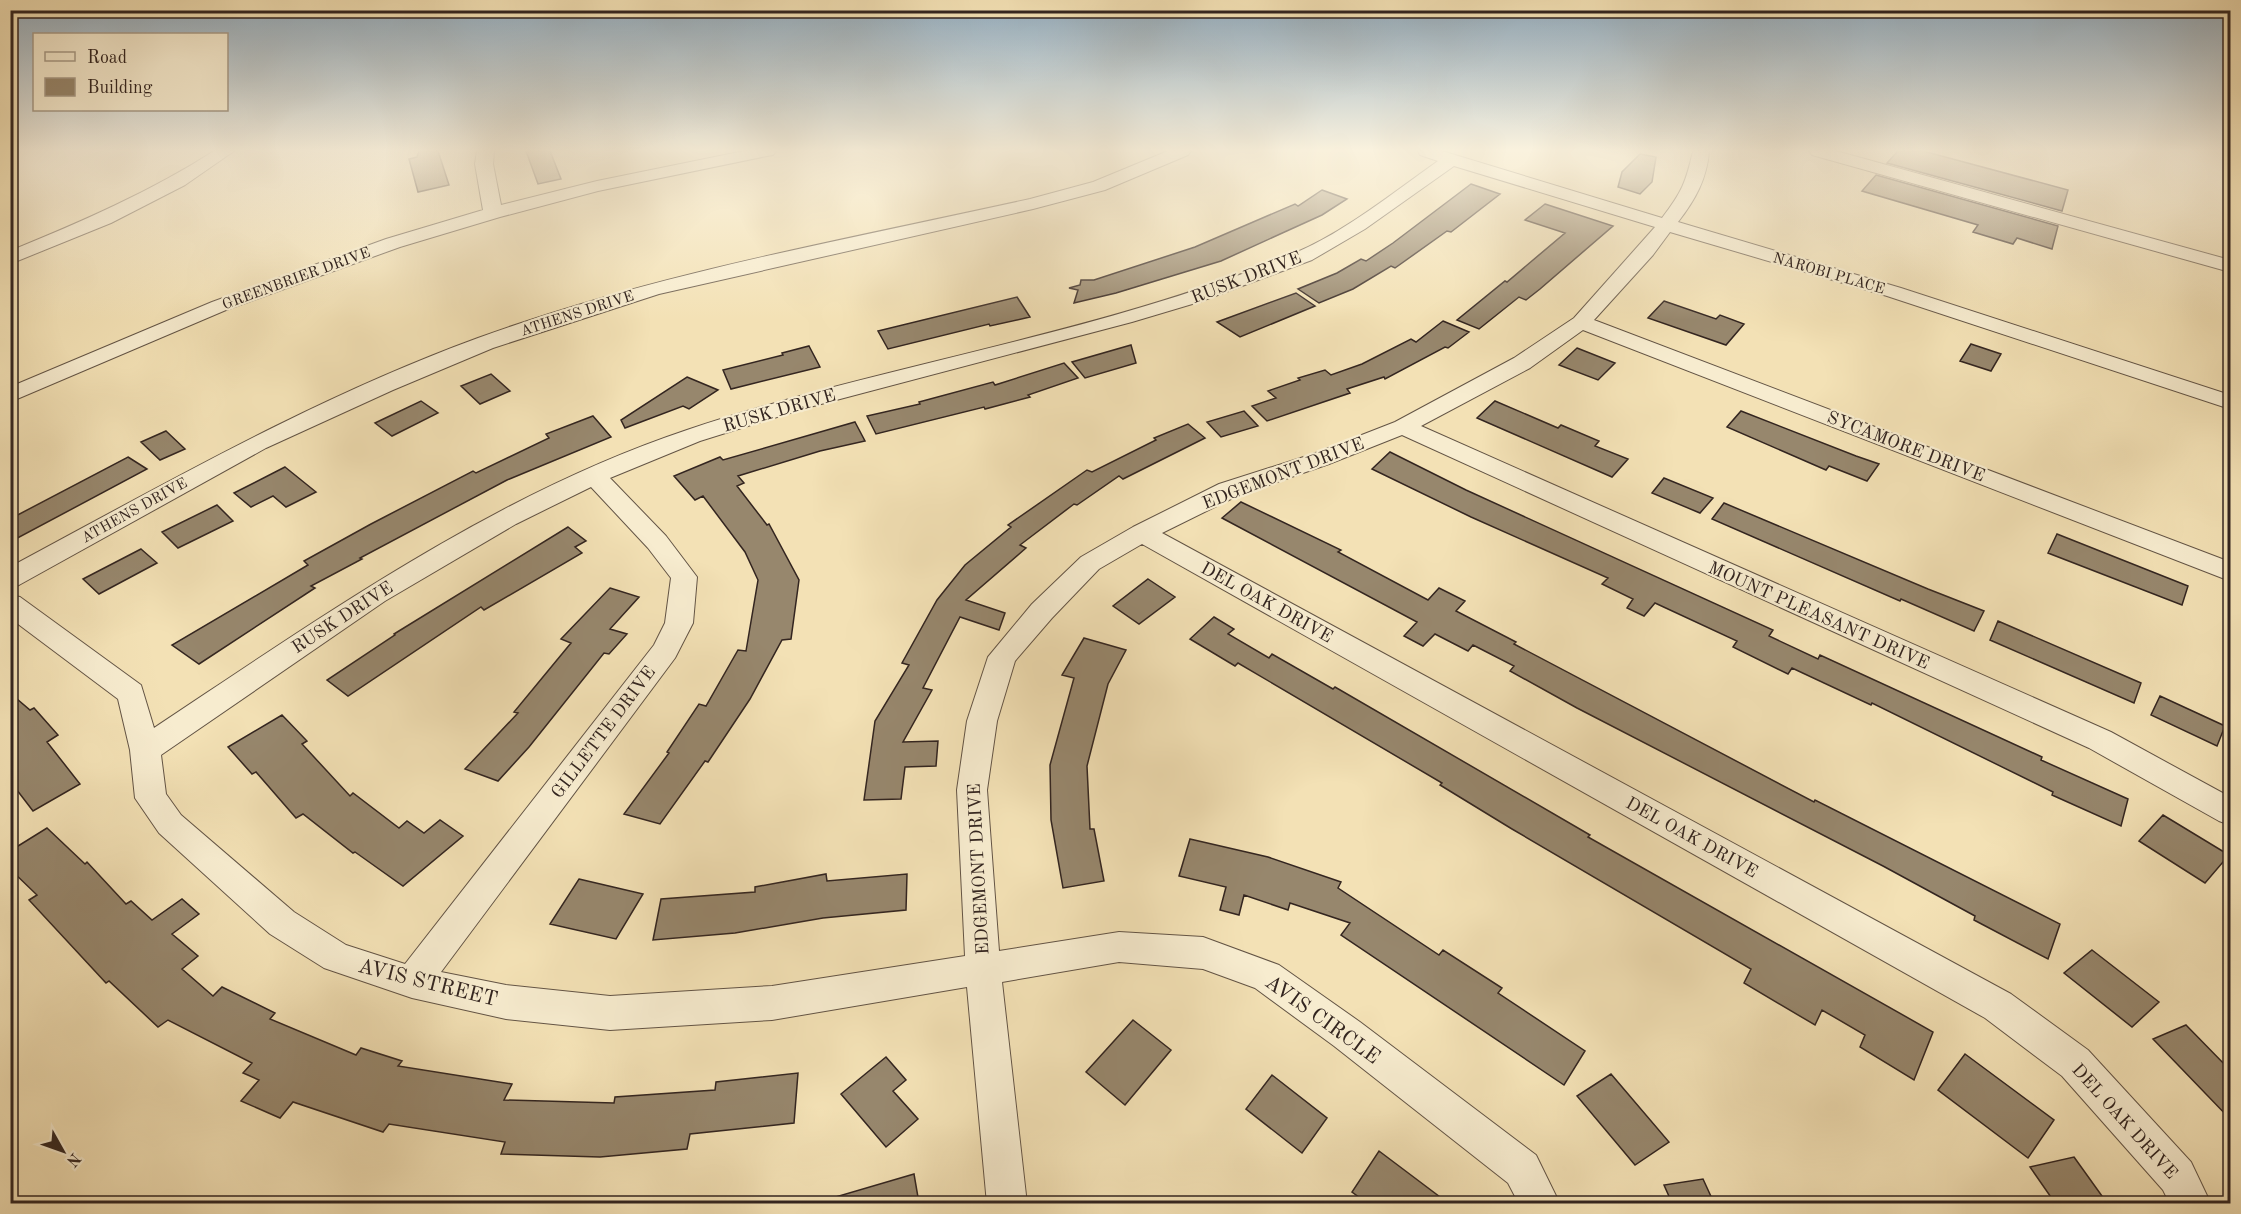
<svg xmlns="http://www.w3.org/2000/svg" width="2241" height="1214" viewBox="0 0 2241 1214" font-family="'Old Standard TT',serif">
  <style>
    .building { fill: #97876d; stroke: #332520; stroke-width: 1.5 }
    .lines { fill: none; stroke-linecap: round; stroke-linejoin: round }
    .minor-casing { stroke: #635445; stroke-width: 2 }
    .minor { fill: #f7eccf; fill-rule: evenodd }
    .labels { text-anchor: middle; stroke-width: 4.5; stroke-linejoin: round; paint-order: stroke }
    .far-street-label { font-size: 15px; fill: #332520; stroke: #f7eccf }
    .street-label { font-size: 18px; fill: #332520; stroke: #f7eccf }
    .near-street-label { font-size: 21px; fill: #332520; stroke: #f7eccf }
  </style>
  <rect width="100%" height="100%" fill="#f3e1b5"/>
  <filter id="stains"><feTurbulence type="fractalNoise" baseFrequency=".00333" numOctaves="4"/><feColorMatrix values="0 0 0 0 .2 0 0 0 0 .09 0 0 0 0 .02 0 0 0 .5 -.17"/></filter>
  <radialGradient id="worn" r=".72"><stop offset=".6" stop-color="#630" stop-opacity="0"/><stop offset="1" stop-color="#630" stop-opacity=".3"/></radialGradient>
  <path class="building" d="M419,151H438L449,185L418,192L409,159L417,157Z
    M526,151H550L561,179L538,184Z
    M1898,151H1923L2068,190L2062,211L1887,163Z
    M1640,154L1656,157L1652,182L1640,194L1618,187L1622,172Z
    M1876,175L2058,226L2052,249L2017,238L2013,244L1973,232L1978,225L1862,191Z
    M1471,184L1500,194L1451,232L1447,231L1395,268L1391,266L1353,289L1319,303L1298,289L1337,273L1361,259L1366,261L1393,243Z
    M1322,190L1347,199L1322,215L1221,261L1116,293L1074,303L1078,290L1069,288L1080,285L1081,280H1094L1195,247L1295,204L1298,206Z
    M1545,204L1613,226L1540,289L1526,300L1519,297L1479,329L1457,320L1505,281L1507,282L1565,233L1525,220Z
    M1296,293L1315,306L1240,337L1217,322Z
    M1017,297L1030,317L990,326L989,324L888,349L878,331Z
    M1664,301L1716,319L1720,315L1744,324L1726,345L1648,318Z
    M1443,321L1469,332L1448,348L1445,347L1385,379L1384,377L1347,389L1350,393L1267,421L1252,406L1276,398L1268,391L1300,380L1298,378L1325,370L1331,375L1362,364L1411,339L1416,342Z
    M1971,344L2001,354L1991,371L1960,361Z
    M1131,345L1136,363L1085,378L1072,362Z
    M809,346L820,367L731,389L723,370L783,355L782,353Z
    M1577,348L1615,363L1598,380L1559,365Z
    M1064,363L1078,378L1028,395L1030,397L985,409L984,407L876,434L867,416L920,404L919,402L993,382L995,385Z
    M491,374L510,391L480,404L461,386Z
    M687,377L718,390L689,409L683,406L625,428L621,420Z
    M421,401L438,413L392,436L375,423Z
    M1495,401L1558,428L1561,425L1599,441L1595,446L1628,459L1612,477L1477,418Z
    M1244,411L1258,426L1221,437L1207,422Z
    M1741,411L1856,456L1879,464L1867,481L1829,466L1826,470L1727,427Z
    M593,416L611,437L507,480L360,558L362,559L311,586L315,588L199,664L172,645L308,565L304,561L371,524L473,471L476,473L549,438L546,434Z
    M855,422L865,441L820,451L738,476L744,483L737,486L767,525L769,524L799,580L791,639L782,640L750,699L708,762L705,761L660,824L624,814L669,753L667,752L699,704L706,706L738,650L746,651L758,580L745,552L703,496L695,500L674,476L720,457L723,460Z
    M1188,424L1205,438L1123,479L1119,476L1077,505L1074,504L1020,545L1026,548L966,600L1005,613L999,630L960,617L923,688L932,690L903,742L938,741L936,766L905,767L901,799L864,800L875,721L909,665L902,663L937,600L965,565L1011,527L1008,525L1087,470L1092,472L1156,440L1154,438Z
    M166,431L185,449L160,460L141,442Z
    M1390,452L1466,490L1773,630L1769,636L1818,659L1820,655L2042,757L2041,760L2128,799L2121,826L2052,795L2053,792L1872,703L1871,705L1792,668L1788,674L1733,647L1737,641L1655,603L1644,616L1627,608L1633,599L1602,584L1608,578L1471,517L1372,469Z
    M128,457L147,469L10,542V519Z
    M285,467L316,492L286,507L273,496L251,507L234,493Z
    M1664,478L1713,498L1700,513L1652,493Z
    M1241,502L1341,550L1338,552L1428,600L1439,588L1465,601L1456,611L1516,642L1514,644L1814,802L1815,800L2060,924L2048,959L1974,920L1975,916L1883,866L1577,708L1510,671L1514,666L1473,645L1468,651L1435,634L1423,646L1404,636L1417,622L1222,518Z
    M1724,503L1928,589L1984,611L1974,631L1901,599L1900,601L1712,519Z
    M217,505L233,521L178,548L162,532Z
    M568,527L586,541L575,547L582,553L484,610L481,607L348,696L327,680L395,635L394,634Z
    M2057,534L2188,586L2182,605L2048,553Z
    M141,549L157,563L99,594L83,579Z
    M1148,579L1175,597L1139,624L1113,606Z
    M610,588L639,597L610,629L627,634L609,654L604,653L529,747L498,781L465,769L518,713L514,712L571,643L561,639Z
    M1214,617L1234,629L1228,634L1269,658L1272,654L1333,689L1335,687L1590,835L1588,837L1933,1032L1914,1080L1860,1047L1865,1035L1822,1010L1815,1025L1744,983L1751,969L1512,829L1440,785L1442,783L1238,663L1235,666L1190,639Z
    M1998,621L2141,683L2134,703L1990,640Z
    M1084,638L1126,650L1108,684L1087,766L1090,829H1094L1104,881L1063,888L1051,820L1050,765L1074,678L1062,675Z
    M10,693L30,710L34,708L58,735L47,742L80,784L33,811L10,781Z
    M2160,696L2225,726L2217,746L2151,715Z
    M282,715L307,741L302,744L350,796L353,793L399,828L407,821L424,833L440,820L463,836L403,886L355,852L353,853L303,814L296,818L256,772L252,774L228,747Z
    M2163,815L2229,855L2205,883L2139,841Z
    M47,828L85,864L87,862L126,904L131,901L152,920L182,899L199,914L172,934L198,956L182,969L213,996L222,987L275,1013L270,1019L356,1055L361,1048L402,1061L398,1066L512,1084L504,1100L614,1103L615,1097L715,1090L716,1082L798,1073L794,1123L690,1134L687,1149L600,1157L501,1154L505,1142L389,1124L383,1132L293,1102L280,1118L241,1101L259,1080L243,1073L252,1063L168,1020L158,1027L109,981L106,983L29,900L37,895L10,869V851Z
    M1190,839L1268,857L1341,882L1338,888L1439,955L1443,950L1502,988L1498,993L1585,1051L1564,1085L1341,935L1350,923L1290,903L1288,910L1244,895L1239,915L1220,910L1226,887L1179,876Z
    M826,874L827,881L907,874L906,910L823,918L735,933L653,940L661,899L755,892V887Z
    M579,879L643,894L616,939L550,924Z
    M2092,950L2159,1002L2132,1027L2064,973Z
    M1133,1020L1171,1050L1125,1105L1086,1072Z
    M2186,1025L2230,1070V1119L2153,1039Z
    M1965,1054L2054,1120L2028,1158L1938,1090Z
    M886,1057L906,1080L893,1091L918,1119L886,1147L841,1094Z
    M1611,1074L1669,1142L1635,1165L1577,1096Z
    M1272,1075L1327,1118L1302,1153L1246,1109Z
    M1379,1151L1448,1203H1367L1352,1192Z
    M2074,1157L2107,1203H2055L2030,1167Z
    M914,1174L919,1203H832V1198Z
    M1703,1179L1714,1203H1672L1664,1185Z"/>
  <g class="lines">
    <g class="minor-casing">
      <path id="minor" d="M214,151H234L185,185L111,223L10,264V251C81,222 150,192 214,151Z
        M477,151H494L493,164L501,205L597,181L744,151H776L773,155L767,156L598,191L500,217L400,247L226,310L10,402V387L212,302L386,239L483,210L475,164Z
        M1168,151H1191L1188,155L1105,190L1033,209L659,294L493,348L393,390L266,448L19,585L10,588V567C163,485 314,398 478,338C656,273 845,240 1030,199L1093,182Z
        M1418,151H1442L1662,218C1682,192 1686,182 1693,151H1709C1707,179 1695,200 1678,222L1901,288L2230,395V409L1887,296L1670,232L1653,255L1594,320L2230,562V581L1583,330L1530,368L1421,426L2111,732L2230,797V825L2219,821L2089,748L1402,435L1329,464L1237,496L1162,533L2011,994L2088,1050L2191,1162L2211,1204H2170L2163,1190L2062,1076L1985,1018L1142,544L1099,569L1052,618L1015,661L997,721L987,790L999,951L1119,932L1203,937L1279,965L1360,1022L1536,1155L1560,1204H1519L1508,1183L1334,1046L1255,988L1203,969L1119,962L1002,982L1027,1204H987L967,987L772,1020L610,1030L506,1019L412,998L324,968L270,934L159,833L135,798L130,750L118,699L10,618V595L20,597L141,685L154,728C323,616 493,495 687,430C887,363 1100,335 1295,253C1345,232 1394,192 1438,161L1420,155ZM1454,166L1655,227L1574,318L1514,358L1395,422L1313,454L1219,484L1133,527L1081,557L1032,604L988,657L967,721L957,790L965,956L772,986L610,996L506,985L441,972L675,658L693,623L697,577L666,536L610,478L700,441L806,408L1132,322L1199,302L1312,260L1365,229ZM591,487L648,548L671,578L665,623L654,645L405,964L346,945L294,912L181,815L166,794L161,755L385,601L516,524Z
        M1809,151H1836L2230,260V272L1812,155Z"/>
    </g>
    <use href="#minor" class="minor"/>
  </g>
  <linearGradient id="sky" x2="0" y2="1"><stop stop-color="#92acbf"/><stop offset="0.47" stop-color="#faf2de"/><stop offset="1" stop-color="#faf2de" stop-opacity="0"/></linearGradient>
  <rect width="2241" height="320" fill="url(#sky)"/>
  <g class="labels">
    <g class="far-street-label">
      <text transform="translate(1829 273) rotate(16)" y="5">NAROBI PLACE</text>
      <text transform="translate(296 278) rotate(-20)" y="5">GREENBRIER DRIVE</text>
      <text transform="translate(577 313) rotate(-18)" y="5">ATHENS DRIVE</text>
      <text transform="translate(134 510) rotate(-29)" y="5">ATHENS DRIVE</text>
    </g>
    <g class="street-label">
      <text transform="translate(1246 277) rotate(-21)" y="6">RUSK DRIVE</text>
      <text transform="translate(779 410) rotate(-16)" y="6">RUSK DRIVE</text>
      <text transform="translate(1906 446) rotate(21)" y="6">SYCAMORE DRIVE</text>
      <text transform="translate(1283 473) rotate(-21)" y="6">EDGEMONT DRIVE</text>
      <text transform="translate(1267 602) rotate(29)" y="6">DEL OAK DRIVE</text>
      <text transform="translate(1819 615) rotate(24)" y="6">MOUNT PLEASANT DRIVE</text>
      <text transform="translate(342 617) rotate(-33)" y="6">RUSK DRIVE</text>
      <text transform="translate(603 732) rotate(-53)" y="6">GILLETTE DRIVE</text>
      <text transform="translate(1692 837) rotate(29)" y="6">DEL OAK DRIVE</text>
      <text transform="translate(978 869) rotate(-93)" y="6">EDGEMONT DRIVE</text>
      <text transform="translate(2125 1121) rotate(48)" y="6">DEL OAK DRIVE</text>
    </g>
    <g class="near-street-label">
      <text transform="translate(428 982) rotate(14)" y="7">AVIS STREET</text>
      <text transform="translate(1323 1019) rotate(36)" y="7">AVIS CIRCLE</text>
    </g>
  </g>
  <rect width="2241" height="1214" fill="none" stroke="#f3e1b5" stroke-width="36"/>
  <rect x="12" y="12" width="2217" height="1190" fill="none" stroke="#332520" stroke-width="3"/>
  <rect x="18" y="18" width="2205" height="1178" fill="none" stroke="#332520" stroke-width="1.5"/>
  <rect x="33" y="33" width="195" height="78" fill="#f7eccf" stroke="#a99c89" stroke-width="1.5"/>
  <rect x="45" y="52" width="30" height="9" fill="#f7eccf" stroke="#a99c89" stroke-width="1.5"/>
  <text x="87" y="63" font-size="18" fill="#332520">Road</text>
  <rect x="45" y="78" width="30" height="18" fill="#97876d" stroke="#a99c89" stroke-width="1.5"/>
  <text x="87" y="93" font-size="18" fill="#332520">Building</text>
  <g transform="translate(63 1151) rotate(130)" stroke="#f7eccf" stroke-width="4.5" paint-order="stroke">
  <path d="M0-4.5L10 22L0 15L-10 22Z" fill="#332520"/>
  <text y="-9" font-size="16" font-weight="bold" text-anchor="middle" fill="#332520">N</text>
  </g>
  <rect width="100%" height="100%" filter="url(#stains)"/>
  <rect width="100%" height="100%" fill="url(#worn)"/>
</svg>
